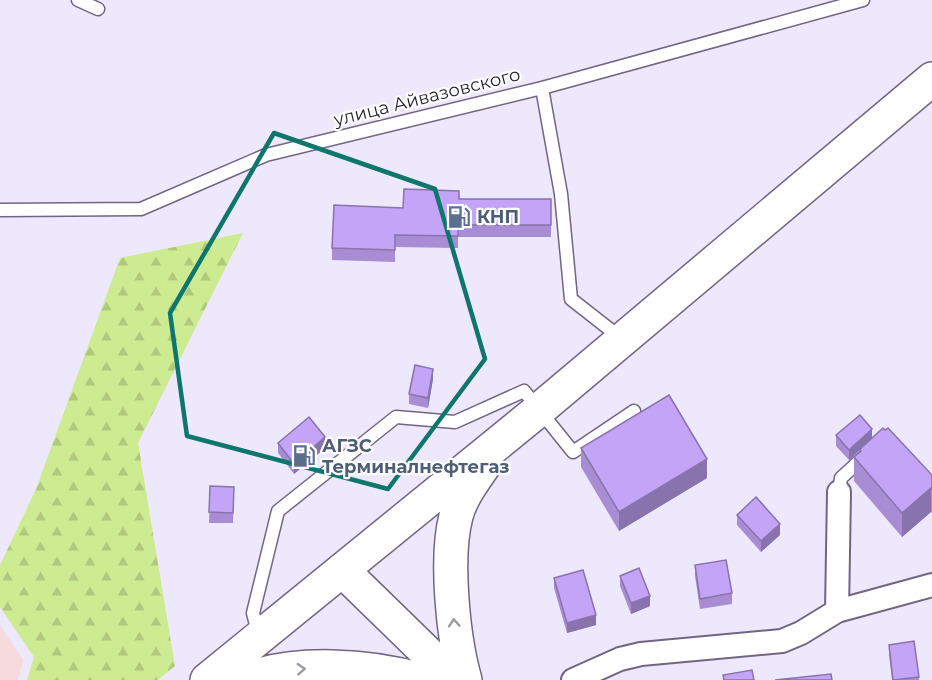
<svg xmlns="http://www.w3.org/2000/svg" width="932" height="680" viewBox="0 0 932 680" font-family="Montserrat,sans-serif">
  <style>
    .education { fill: #f5dade }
    .forest { fill: url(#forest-firs) }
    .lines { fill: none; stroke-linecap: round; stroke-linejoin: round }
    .lane-casing { stroke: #706682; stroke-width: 15 }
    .street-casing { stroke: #706682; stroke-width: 26 }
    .secondary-casing { stroke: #706682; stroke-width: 36 }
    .lane { stroke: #fff; stroke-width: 12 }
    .street { stroke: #fff; stroke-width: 22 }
    .secondary { stroke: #fff; stroke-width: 33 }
    .wall { fill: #a88dd4 }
    .shaded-wall { fill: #8873ac }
    .building { fill: #c3a4f6; stroke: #8873ac; stroke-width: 1.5 }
    .oneway { stroke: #9c9aa0 }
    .marked { fill: none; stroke: #0f766e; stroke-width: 4.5; stroke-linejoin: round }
    .labels { text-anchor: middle; stroke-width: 4.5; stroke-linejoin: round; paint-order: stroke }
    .street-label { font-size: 18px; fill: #231f2b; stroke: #fff }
    .service-label { font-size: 18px; font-weight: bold; fill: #4e5e75; stroke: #fff; text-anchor: start }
  </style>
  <defs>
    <pattern id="forest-firs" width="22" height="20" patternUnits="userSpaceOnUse" patternTransform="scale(1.5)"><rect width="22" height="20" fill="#cdeb91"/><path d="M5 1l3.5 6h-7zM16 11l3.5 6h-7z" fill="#b0c97d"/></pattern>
  </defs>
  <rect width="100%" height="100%" fill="#eee8fc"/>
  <path class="education" d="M0,625L23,660L18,680H0Z"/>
  <path class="forest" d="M243,233L138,443L175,666L158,680H27L34,657L0,607V565L36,489L120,258Z"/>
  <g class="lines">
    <g class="lane-casing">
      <path id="lane" d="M78,0L98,9
        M542,88L561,194L571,299L622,339
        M0,210L141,209L266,155L542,88L863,0
        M839,492L841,478L865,456
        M258,633L253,613L278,511L396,417L455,422L524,391L573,452L634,411"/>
    </g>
    <g class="street-casing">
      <path id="street" d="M837,611L932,585
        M573,680L620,659L641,654L782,641L801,633L837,611L839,492"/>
    </g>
    <g class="secondary-casing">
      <path id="secondary" d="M342,570L455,680
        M207,680L540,409L932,79
        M244,680C294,660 370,665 421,680
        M465,680C453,638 445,558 456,516C461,497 474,480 485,464"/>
    </g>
    <use href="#lane" class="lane"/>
    <use href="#street" class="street"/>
    <use href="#secondary" class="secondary"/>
  </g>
  <path class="wall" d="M459,199H551V237H458V248L395,247V262L332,260V248L403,208Z
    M433,379L428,408L409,404V394Z
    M836,435L872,438L932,475V513L931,512L902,537L854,481V457L860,452V450L849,460L836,446Z
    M278,443L325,448L294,474L278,453Z
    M581,448L707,478L619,531L581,467Z
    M210,486L234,487L233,523H209Z
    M737,515L780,535L761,552L737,525Z
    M695,565L732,593V604L700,609L695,576Z
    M620,576L650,606L631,614L620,586Z
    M554,578L596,625L567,633L554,588Z
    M889,645L919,677V680H892L889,655Z"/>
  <path class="shaded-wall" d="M433,369V379L428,408V398Z
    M872,429V439L849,460V450Z
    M325,437V448L294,474V464Z
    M707,459V478L619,531V512Z
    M931,488V512L902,537V513Z
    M780,524V535L761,552V541Z
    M650,596V606L631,614V603Z
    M596,615V625L567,633V623Z"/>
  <path class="building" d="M404,189L459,191V199H551V225H458V236L395,235V250L332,248L334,205L403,208Z
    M415,365L433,369L428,398L409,394Z
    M669,395L707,459L619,512L581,448Z
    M860,415L872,429L849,450L836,435Z
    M309,417L325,437L294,464L278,443Z
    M883,428L885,430L888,428L932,475V489L931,488L902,513L854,457L861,451L860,449Z
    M210,486L234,487L233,513L209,512Z
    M756,497L780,524L761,541L737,515Z
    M726,560L732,593L700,599L695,565Z
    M639,568L650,596L631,603L620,576Z
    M583,570L596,615L567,623L554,578Z
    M914,641L919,677L893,680L889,645Z
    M752,670L754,680H724L723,675Z
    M831,674L832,680H775Z"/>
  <defs><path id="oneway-chevron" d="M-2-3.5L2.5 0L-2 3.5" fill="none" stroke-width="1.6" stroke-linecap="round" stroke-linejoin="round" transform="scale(1.5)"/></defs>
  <g class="oneway">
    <use href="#oneway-chevron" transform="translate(454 623) rotate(-94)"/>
    <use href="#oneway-chevron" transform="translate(301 669) rotate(-3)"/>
  </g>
  <path class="marked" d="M274,133L435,189L485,359L388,489L187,436L170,313Z"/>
  <defs>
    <g id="fuel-bare" transform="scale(1.8)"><path d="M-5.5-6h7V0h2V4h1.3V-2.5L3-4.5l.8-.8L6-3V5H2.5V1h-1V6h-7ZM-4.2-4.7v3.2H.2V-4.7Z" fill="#5c6f8a" stroke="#fff" stroke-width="2.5" paint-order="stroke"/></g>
  </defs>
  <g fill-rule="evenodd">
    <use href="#fuel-bare" x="459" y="217"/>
    <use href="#fuel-bare" x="304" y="456"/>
  </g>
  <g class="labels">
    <g class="street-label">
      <text transform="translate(427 97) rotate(-14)" y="6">улица Айвазовского</text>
    </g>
    <g class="service-label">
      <text x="477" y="223">КНП</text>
      <text x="322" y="452">АГЗС<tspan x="322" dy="21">Терминалнефтегаз</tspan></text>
    </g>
  </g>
</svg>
